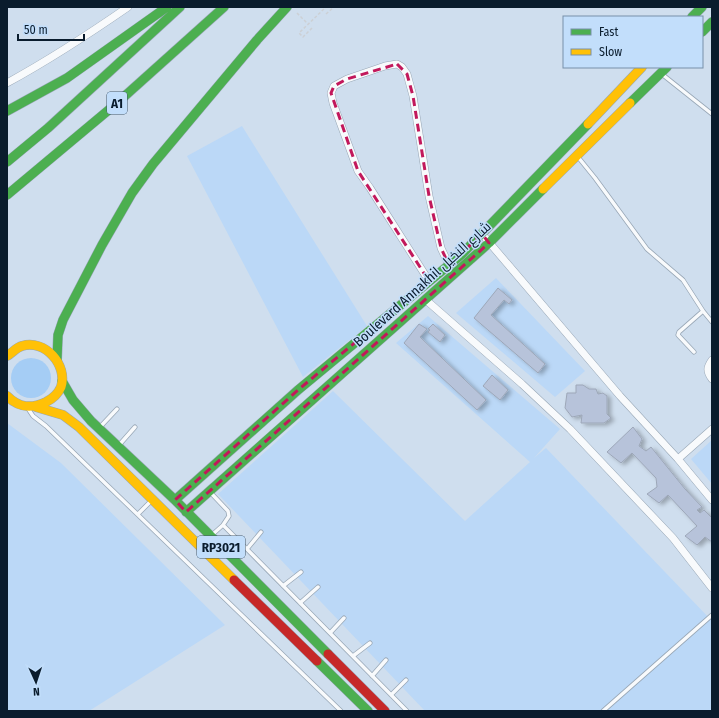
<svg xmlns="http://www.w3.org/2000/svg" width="719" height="718" viewBox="0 0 719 718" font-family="'Fira Sans Condensed',Cairo,sans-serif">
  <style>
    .built { fill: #bbd8f7 }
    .green { fill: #a5cdf5 }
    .building { fill: #b7c3da; stroke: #9da7b8; filter: url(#shadow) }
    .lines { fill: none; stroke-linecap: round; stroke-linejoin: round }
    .lane-casing { stroke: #98a7b6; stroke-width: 5 }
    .street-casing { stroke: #98a7b6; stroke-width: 8 }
    .fast-casing { stroke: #98a7b6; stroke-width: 10 }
    .slow-casing { stroke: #98a7b6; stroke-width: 10 }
    .jam-casing { stroke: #98a7b6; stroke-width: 10 }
    .path { stroke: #ccd0d5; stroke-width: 1.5; stroke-dasharray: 3 2; stroke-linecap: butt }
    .lane { stroke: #f8fafc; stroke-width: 3.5 }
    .street { stroke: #f8fafc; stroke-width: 7 }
    .fast { stroke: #4caf50; stroke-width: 9 }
    .slow { stroke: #ffc107; stroke-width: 9 }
    .jam { stroke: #c62828; stroke-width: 9 }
    .marked { fill: none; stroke: #c2185b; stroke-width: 3; stroke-dasharray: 8 5; stroke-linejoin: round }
    .labels { text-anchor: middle; stroke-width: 3; stroke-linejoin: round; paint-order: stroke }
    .shield { fill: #c2defb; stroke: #41566b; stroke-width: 1 }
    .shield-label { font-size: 13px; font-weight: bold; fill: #0a1c2d }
    .street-label { font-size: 14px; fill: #0a1c2d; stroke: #c2defb }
  </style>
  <defs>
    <filter id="shadow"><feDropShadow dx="3.5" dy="2" stdDeviation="2" flood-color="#0004"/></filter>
  </defs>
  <rect width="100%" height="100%" fill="#cfdeee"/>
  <path class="built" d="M242,126L367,326L303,377L187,156Z
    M496,278L585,371L555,397L456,313Z
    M428,316L560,429L534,458L546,448L712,621V711H425L218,494L333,391L465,521L530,462L396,343Z
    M7,423L61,463L225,625L89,711H7Z
    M712,440V484L691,459Z"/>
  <path class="green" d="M11 378a20 20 0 1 1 40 0a20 20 0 1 1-40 0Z"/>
  <path class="building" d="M498,288L512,300L509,304L504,300L491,315L545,364L538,373L474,318Z
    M419,324L427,329L420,337L486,400L477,410L404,343Z
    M433,324L445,335L440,342L428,332L430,330L428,329Z
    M492,375L508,390L500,400L483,386Z
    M576,385H583L589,389H596L598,394L603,393L607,396V414L611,418L604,423H581L582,415L572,417L565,408L567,393H576Z
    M633,427L642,439L639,446L646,451L651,447L685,489L702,507L697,510L700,513L704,510L712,518V542L705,537L697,545L685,536L697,526L668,495L659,503L647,494L657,487L656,478L632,453L621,463L607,452Z"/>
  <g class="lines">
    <g class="lane-casing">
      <path id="lane" d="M663,75L712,114
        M578,157L595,178L647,249L683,280L703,311L712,322
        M694,352L678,335L679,332L703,311
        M29,410L33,416L46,426L341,711
        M101,426L117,409
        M120,444L135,427
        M210,492L228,511L229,516L223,525L213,534
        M138,514L151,501
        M223,525L407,711
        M247,549L261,532
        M283,586L301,572
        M300,603L318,587
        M330,633L344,618
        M353,656L370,643
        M372,676L386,660
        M391,695L406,680
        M603,711L712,615"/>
    </g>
    <g class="street-casing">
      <path id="street" d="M7,83C49,60 89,34 128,7
        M482,234L620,396L678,459L712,500
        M429,281L370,188L358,171L333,103L331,93L334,86L347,79L385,66L397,64L402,67L407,74L413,96L429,196L441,248L449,265
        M426,300L522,384L570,429L673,538L712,588
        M712,360C707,367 706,371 712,379
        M678,459L712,429"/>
    </g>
    <g class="fast-casing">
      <path id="fast" d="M692,17L702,7
        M702,32L712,22
        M630,103L667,67
        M7,111L67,78L167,7
        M7,162L48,128L180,7
        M7,195L117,103L224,7
        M57,360L58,335L63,320L102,245L132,193L153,164L257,40L287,7
        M62,381L73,400L91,421L175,500L328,654
        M175,500L298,390L461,255L588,124
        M186,512L489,243L543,189
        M317,661L368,711"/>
    </g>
    <g class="slow-casing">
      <path id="slow" d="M588,124L642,67
        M543,189L630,103
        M7,356C12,353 17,347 22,346C45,339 68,365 61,387C58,394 52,399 46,402C31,409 19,408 7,396
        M36,407L63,415L79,427L234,580"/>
    </g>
    <g class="jam-casing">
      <path id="jam" d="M234,580L317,661
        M328,654L385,711"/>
    </g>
    <path class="path" d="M297,13L308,24
      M326,14L334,7
      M312,28L303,37L299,33L326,7"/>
    <use href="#lane" class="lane"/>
    <use href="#street" class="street"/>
    <use href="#fast" class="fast"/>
    <use href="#slow" class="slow"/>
    <use href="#jam" class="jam"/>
  </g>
  <path class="marked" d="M397,64L407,74L413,96L429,196L441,248L449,265L482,234L489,243L186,512L175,500L298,390L429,281L358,171L331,93L334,86L347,79Z"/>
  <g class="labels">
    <g class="shield">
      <rect x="107" y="92" width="20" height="22" rx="3"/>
      <rect x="197" y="536" width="48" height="22" rx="3"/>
    </g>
    <g class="shield-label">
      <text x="117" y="108">A1</text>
      <text x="221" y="552">RP3021</text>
    </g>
    <g class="street-label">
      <text transform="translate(422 284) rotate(-42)" y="5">Boulevard Annakhil شارع النخيل</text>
    </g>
  </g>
  <rect width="719" height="718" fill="none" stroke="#0a1c2d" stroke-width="16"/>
  <rect x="563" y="16" width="140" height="52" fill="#c2defb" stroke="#7890a9"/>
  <rect x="571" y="29" width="20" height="6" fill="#4caf50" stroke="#7890a9"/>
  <text x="599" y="36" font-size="12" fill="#0a1c2d">Fast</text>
  <rect x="571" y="49" width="20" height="6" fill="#ffc107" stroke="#7890a9"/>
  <text x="599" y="56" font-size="12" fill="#0a1c2d">Slow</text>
  <g transform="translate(36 682) rotate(177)" stroke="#c2defb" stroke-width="3" paint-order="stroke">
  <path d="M0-3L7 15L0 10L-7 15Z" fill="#0a1c2d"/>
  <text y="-6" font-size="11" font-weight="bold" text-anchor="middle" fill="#0a1c2d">N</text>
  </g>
  <path d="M18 34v6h66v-6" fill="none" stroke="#0a1c2d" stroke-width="2"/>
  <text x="24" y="34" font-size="12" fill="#0a1c2d" stroke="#c2defb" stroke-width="3" paint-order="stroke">50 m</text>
</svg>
